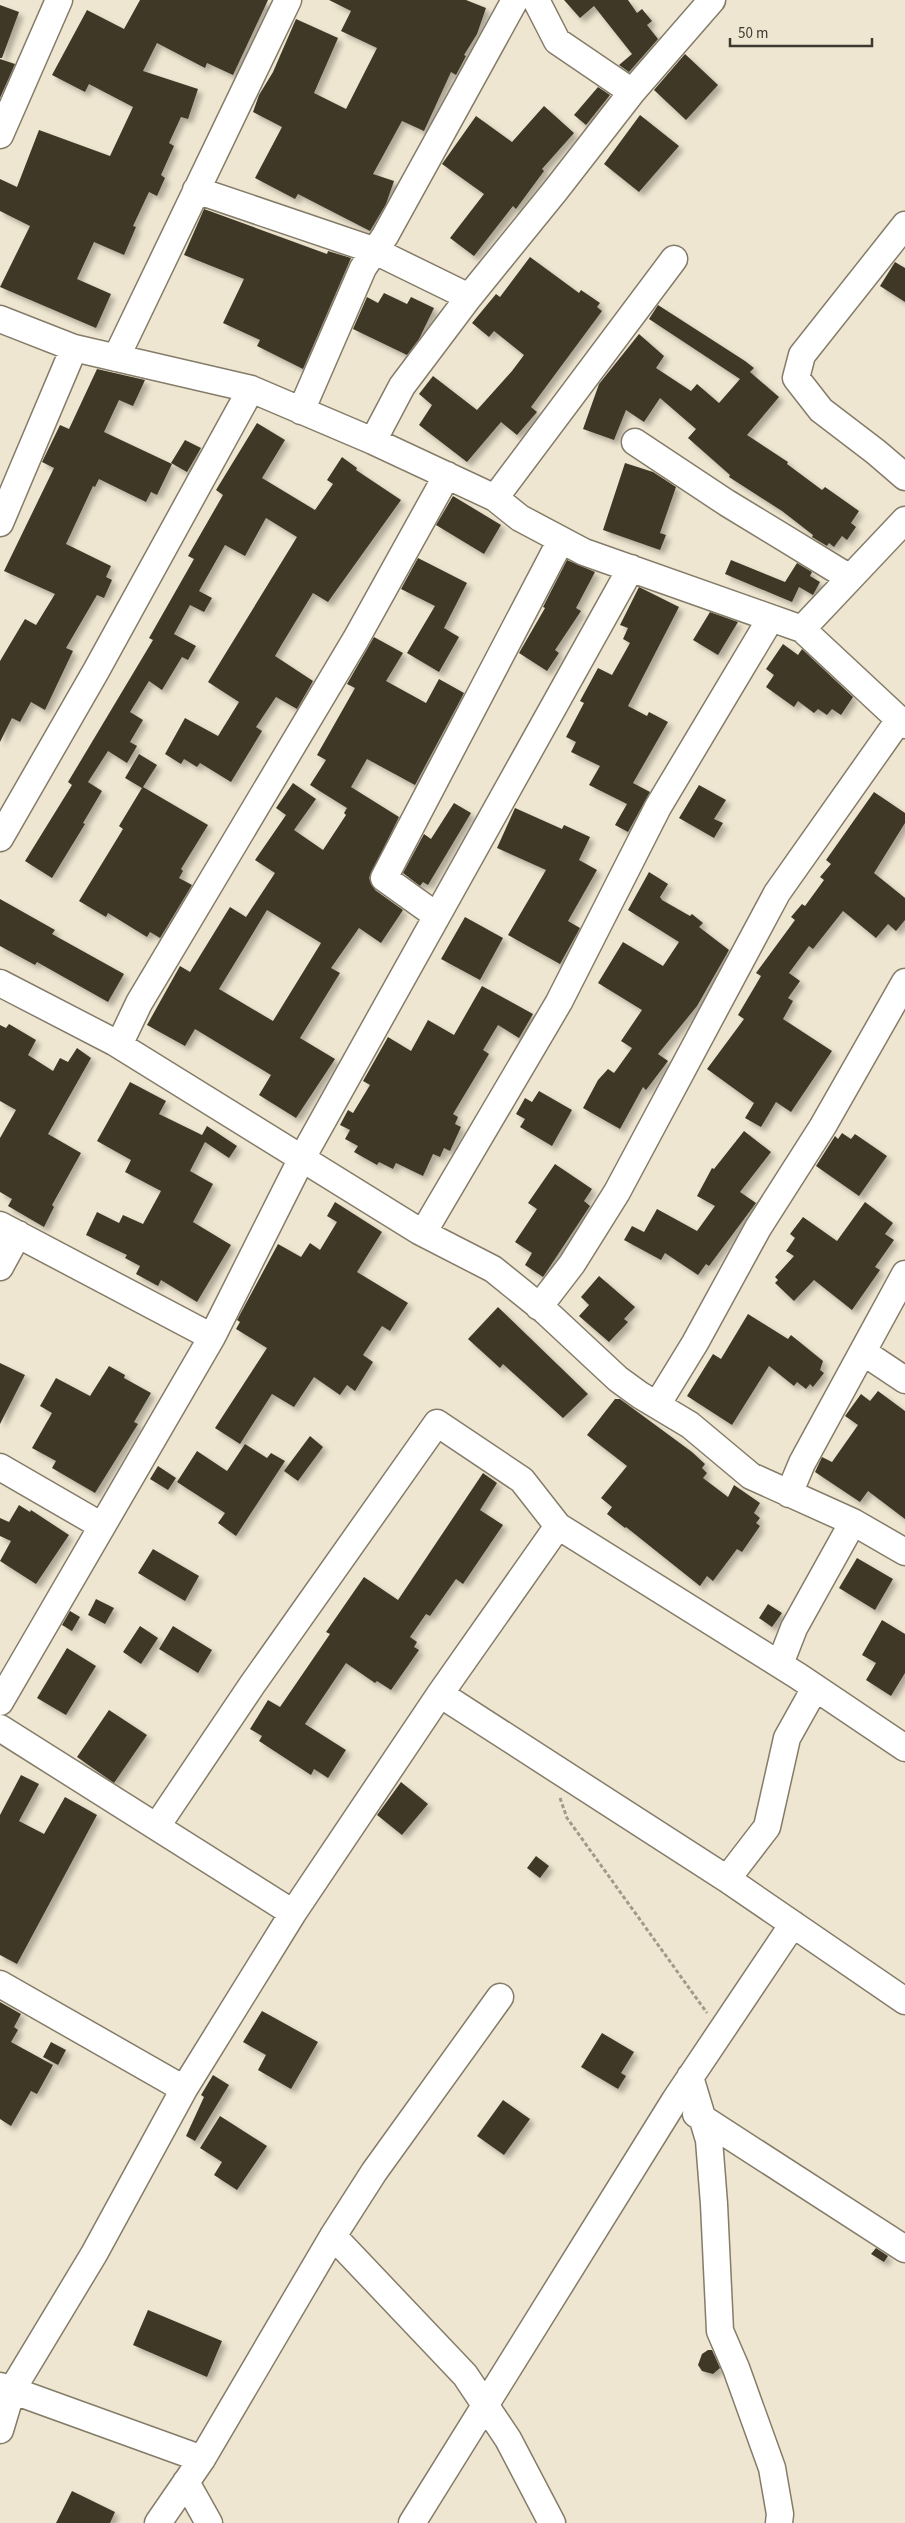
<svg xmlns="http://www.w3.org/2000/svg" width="905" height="2523" viewBox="0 0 905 2523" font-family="'Source Sans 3',sans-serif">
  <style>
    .building { fill: #3f3927; fill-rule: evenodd; filter: url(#shadow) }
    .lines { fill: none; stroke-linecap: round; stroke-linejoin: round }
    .minor-casing { stroke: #847c69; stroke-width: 29 }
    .path { stroke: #a09a8a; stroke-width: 3; stroke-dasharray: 4 2.5; stroke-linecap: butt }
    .minor { stroke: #fff; stroke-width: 26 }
  </style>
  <defs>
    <filter id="shadow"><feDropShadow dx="4.5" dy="4.5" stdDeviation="2.5" flood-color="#0004"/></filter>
  </defs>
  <rect width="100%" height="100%" fill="#efe6d1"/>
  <path class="building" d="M140,0H268L233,75L207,63L205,68L157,43L143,71L198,89L188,119L181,117L169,143L174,146L161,175L165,178L157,196L149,192L133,226L136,227L124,255L94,242L77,279L111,294L96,328L0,287L30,226L0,211V179L17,187L39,130L110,156L133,107L89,84L85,92L52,75L87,10L124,29Z
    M329,0H466L486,8L477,34L464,55L466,56L456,75L451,72L424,131L402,121L373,174L394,181L386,204L370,231L298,194L295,199L255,178L282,127L253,112L259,95L273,72L296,19L338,38L314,93L346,109L377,48L341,31L351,11Z
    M564,0H628L637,13L642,9L652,21L647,25L658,39L629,72L619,65L632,54L594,6L580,18Z
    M0,5L19,12L2,58H0Z
    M685,54L718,85L686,120L654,90Z
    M0,59L15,64L0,98Z
    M598,87L610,95L586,125L574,115Z
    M544,106L574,133L542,169L544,171L516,209L513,206L474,256L450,238L484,194L442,164L476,116L512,142Z
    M640,115L679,146L639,192L604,164Z
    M204,209L327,254L328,251L351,258L303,369L257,346L260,340L223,323L244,279L184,255Z
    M530,257L579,293L581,290L600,303L597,307L602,311L531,407L537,412L517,435L501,422L467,462L419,425L432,405L419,394L433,376L477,410L512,371L524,355L494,331L489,337L472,323L496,294L500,297Z
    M895,262L905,268V302L880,286Z
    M384,293L407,304L411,297L434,308L419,339L407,355L353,329L367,297L378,303Z
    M658,305L745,361L754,368L750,372L779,397L747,435L788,462L787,464L822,490L825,487L859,511L851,523L856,527L847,540L842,536L834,547L829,543L827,546L812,537L813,535L782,511L729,477L730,475L688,438L696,429L660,398L644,422L626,410L614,440L583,429L599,384L639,334L664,356L656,368L691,391L697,384L719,403L740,379L649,319Z
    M97,369L145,380L133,406L119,400L104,432L172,464L157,495L151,492L146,502L99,479L95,487L93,486L66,544L111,566L106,577L112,580L104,598L97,595L66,648L73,651L45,710L31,702L20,722L12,718L0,742V661L25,619L36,625L55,594L4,571L54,468L42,462L60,425L69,429Z
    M257,423L285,440L262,478L315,510L333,484L327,480L342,457L357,468L356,470L401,500L328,602L313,593L282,644L275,656L313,681L297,709L276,697L256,727L262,731L231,782L200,763L197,767L184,759L181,764L165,754L185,718L218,736L239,702L208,682L297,537L266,518L245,556L225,545L199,591L212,598L204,612L190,605L174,634L196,646L188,660L182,657L162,690L149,681L130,712L143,720L130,742L137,746L127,763L108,751L88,782L102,791L83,823L85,824L52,878L25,861L72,785L68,782L153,640L149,638L194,559L188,556L223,495L216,490Z
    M185,440L201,448L187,472L171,463Z
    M625,463L653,472L676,487L660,533L666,535L660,550L603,530Z
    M453,496L501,525L484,554L436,525Z
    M418,558L467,583L444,628L459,637L439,672L407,653L435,606L401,589Z
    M567,560L595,572L576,608L581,611L555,650L559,653L547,671L519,653L545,608L543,607Z
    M731,560L785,582L797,563L812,572L810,576L820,582L813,595L799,587L792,602L725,574Z
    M639,587L679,607L628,706L647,716L649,712L668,722L633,783L650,792L628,832L615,825L627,804L589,785L600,766L571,752L576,742L566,737L584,703L580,701L598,668L612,675L630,643L623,639L628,628L620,625Z
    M710,612L738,622L718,655L693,640Z
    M374,637L403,653L386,681L426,703L439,679L464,693L415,785L367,759L351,787L399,817L369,878L375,890L403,910L381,943L359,928L331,968L340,973L300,1038L335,1059L296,1118L259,1095L271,1075L195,1029L185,1046L147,1025L180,966L190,972L230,907L246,917L275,873L255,860L286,815L276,808L293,783L316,799L294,830L323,850L346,815L344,813L347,808L310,785L326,760L317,755L355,688L347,684ZM267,910L321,943L273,1021L219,989Z
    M783,644L798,655L802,649L853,697L841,715L832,709L827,715L818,709L814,713L798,701L794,707L766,687L774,675L766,669Z
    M139,754L157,765L143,787L208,825L181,869L183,871L179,878L192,885L160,938L150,932L147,937L108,913L106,917L79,901L123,829L119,826L142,788L125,778Z
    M699,785L726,800L714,819L723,823L714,838L679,818Z
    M874,792L905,813V823L874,873L905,898V920L896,931L888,924L876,938L843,911L813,949L809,946L789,973L800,981L788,998L793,1001L783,1019L832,1051L791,1112L776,1102L761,1127L745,1118L754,1103L707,1069L744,1019L738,1015L761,976L756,973L795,920L791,917L802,904L805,906L824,880L820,877L831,864L826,860Z
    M454,803L471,813L428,885L423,882L420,886L403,873L424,834L431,839Z
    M515,808L562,829L564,825L590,837L579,860L597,870L568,921L580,928L560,964L508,935L546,870L497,848Z
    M649,872L668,884L660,897L662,900L690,916L692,914L703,923L699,927L729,950L697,1006L658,1054L668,1061L646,1090L643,1087L620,1129L583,1108L598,1080L608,1069L614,1073L632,1048L621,1041L642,1010L598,983L623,942L663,966L679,942L628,910Z
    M0,899L55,930L52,934L124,974L108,1002L37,962L35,965L0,946Z
    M465,917L503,938L480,980L441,959Z
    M482,986L533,1014L519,1038L498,1025L483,1050L489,1054L453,1114L458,1117L455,1124L461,1127L450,1151L444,1148L440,1157L433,1154L423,1176L396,1163L393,1169L379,1162L377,1165L354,1152L358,1146L345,1139L350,1130L340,1125L348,1110L353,1113L370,1085L363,1081L388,1037L411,1051L428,1020L454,1035Z
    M9,1024L36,1040L28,1055L53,1071L60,1058L68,1062L77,1048L91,1058L48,1134L81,1153L52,1205L54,1207L44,1227L8,1206L12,1199L0,1192V1138L16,1110L0,1101V1025L6,1028Z
    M130,1082L166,1101L159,1114L202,1135L207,1126L237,1146L229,1158L205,1142L190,1171L213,1184L193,1222L231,1245L197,1302L161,1280L158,1286L136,1274L140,1266L125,1258L127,1255L86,1235L97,1212L119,1223L123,1215L143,1224L161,1191L125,1172L131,1160L97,1141Z
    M539,1091L572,1110L552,1146L520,1127L525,1119L516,1114L525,1098L532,1102Z
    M744,1131L771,1152L740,1192L756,1203L709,1266L706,1264L698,1275L665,1253L661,1260L624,1240L632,1226L644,1232L657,1209L697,1231L715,1206L697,1196L712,1168L714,1169Z
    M842,1133L851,1139L855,1134L887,1156L859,1196L816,1166L835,1136L838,1139Z
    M555,1164L592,1189L584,1201L590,1206L543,1277L525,1265L532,1253L515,1242L537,1209L528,1203Z
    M335,1202L382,1232L357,1272L408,1303L390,1331L382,1326L363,1355L373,1362L355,1391L347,1385L340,1395L314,1377L294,1407L272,1394L240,1444L215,1428L267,1348L236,1329L240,1322L237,1320L278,1244L301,1257L310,1243L320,1250L337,1222L327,1216Z
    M865,1202L893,1223L885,1234L894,1240L875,1267L880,1270L852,1310L814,1280L794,1301L775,1283L778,1280L775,1277L794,1256L786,1251L795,1238L790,1234L803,1217L837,1241Z
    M599,1276L635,1307L624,1319L628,1322L609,1342L579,1316L589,1305L581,1297Z
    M498,1307L588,1394L563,1418L503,1364L500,1368L468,1339Z
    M748,1314L788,1339L791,1335L823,1361L820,1370L824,1373L813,1387L810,1384L806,1389L797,1382L794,1386L769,1366L732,1425L687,1396L713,1354L721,1359Z
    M0,1363L25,1375L0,1424Z
    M109,1366L125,1375L124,1378L151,1393L134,1422L138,1424L95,1493L52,1468L56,1461L32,1448L52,1413L40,1406L56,1378L90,1396Z
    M878,1391L905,1411V1519L868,1491L860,1502L815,1472L822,1457L832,1462L858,1425L845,1416L861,1394L870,1401Z
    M615,1399H620L692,1452L705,1464L702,1468L707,1473L703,1478L728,1497L734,1485L760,1503L754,1513L760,1518L756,1523L760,1526L742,1552L737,1549L713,1581L707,1576L700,1586L626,1527L625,1528L607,1514L612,1507L601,1498L627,1466L587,1435Z
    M310,1436L323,1447L298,1481L284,1471Z
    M245,1444L267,1458L271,1453L285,1461L236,1536L218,1523L225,1513L177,1482L197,1451L227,1471Z
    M158,1466L176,1478L168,1490L150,1479Z
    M483,1473L497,1483L480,1510L503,1525L463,1584L456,1579L430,1616L426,1614L410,1637L417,1642L414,1647L419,1650L391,1690L377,1681L375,1683L346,1663L305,1724L346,1750L328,1778L314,1769L311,1775L259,1741L262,1736L250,1729L268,1700L280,1707L330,1634L326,1632L364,1577L398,1600Z
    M19,1505L30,1512L31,1510L69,1535L36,1584L0,1561L11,1541L0,1536V1518L9,1522Z
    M153,1549L199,1576L185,1601L138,1573Z
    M857,1558L893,1579L875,1610L839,1588Z
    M96,1599L114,1608L105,1624L88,1615Z
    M768,1604L782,1613L772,1627L759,1618Z
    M70,1611L80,1617L72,1631L62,1625Z
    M882,1620L905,1634V1673L891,1696L866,1680L876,1663L862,1655Z
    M140,1626L158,1638L141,1664L123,1652Z
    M173,1626L212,1650L198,1673L159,1649Z
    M67,1648L96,1666L66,1715L37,1698Z
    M109,1710L147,1735L114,1783L77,1757Z
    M21,1775L39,1784L19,1821L44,1834L65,1797L97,1815L17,1964L0,1955V1815Z
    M401,1782L428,1804L402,1835L377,1815Z
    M536,1856L549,1866L540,1878L527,1868Z
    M0,2002L21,2014L14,2027L18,2030L11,2042L53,2065L37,2094L31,2091L11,2126L0,2119Z
    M262,2011L318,2042L291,2089L258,2070L266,2055L243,2042Z
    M602,2033L634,2052L621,2073L626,2076L618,2089L581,2067Z
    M51,2042L66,2050L58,2065L43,2057Z
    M213,2075L229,2085L195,2141L186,2136L204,2097L201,2095Z
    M503,2100L530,2119L504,2155L477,2136Z
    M220,2116L267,2146L237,2190L214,2175L222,2162L200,2148Z
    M876,2248L888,2256L884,2262L871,2254Z
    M148,2310L222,2341L207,2377L133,2345Z
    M708,2350H712L720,2368L713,2374L702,2371L698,2365L702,2354Z
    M72,2491L115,2512L110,2523H56Z"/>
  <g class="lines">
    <g class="minor-casing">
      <path id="minor" d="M536,0L557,41L632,92
        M0,135L59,0
        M196,190L373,250L469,297
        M905,225L802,355L796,378L821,410L876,452L905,477
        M0,319L74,348L251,389L373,441L495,498L520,518L584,552L802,629L905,725
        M116,358L288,0
        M301,411L363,268L385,236L515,0
        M373,441L402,386L469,297L555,191L632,92L712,0
        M635,442L727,503L850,578
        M495,498L674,259
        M0,523L74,348
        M802,629L905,520
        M0,838L96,671L251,389
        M437,916L384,878L561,540
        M0,983L114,1042L419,1231L493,1269L545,1311L618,1379L640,1395L690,1425L751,1476L853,1522L905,1552
        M119,1045L139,1003L356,639L447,475
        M0,1225L212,1337
        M423,1233L559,1002L658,807L771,618
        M0,1267L18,1234
        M539,1307L572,1264L617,1192L777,893L899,720
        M863,1352L905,1380
        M657,1405L695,1343L758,1228L823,1126L905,982
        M0,1467L102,1526
        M789,1494L802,1463L905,1274
        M780,1664L794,1628L853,1522
        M815,1688L787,1738L767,1827L727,1879L905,2001
        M440,1694L727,1879
        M0,1702L212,1337L302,1158L631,568
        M0,1728L293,1913
        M157,1826L252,1685L437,1423L522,1480L558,1526L798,1676L905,1748
        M0,1984L184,2089L94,2254L12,2390L0,2430
        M690,2077L709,2140L714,2204L720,2331L736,2368L772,2468L780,2514L779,2523
        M184,2089L293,1913L440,1694L558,1526
        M696,2114L905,2249
        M333,2236L465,2375L508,2439L552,2523
        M0,2386L202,2459
        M186,2482L209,2523
        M158,2523L202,2459L333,2236L374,2172L500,1997
        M412,2523L675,2100L793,1924"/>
    </g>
    <path class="path" d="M560,1798L567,1818L707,2013"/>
    <use href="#minor" class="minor"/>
  </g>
  <path d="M730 38v8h142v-8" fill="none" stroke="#3c3930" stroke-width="2.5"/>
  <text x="738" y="38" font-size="15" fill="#3c3930" stroke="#efe6d1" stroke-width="4" paint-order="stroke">50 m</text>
</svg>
